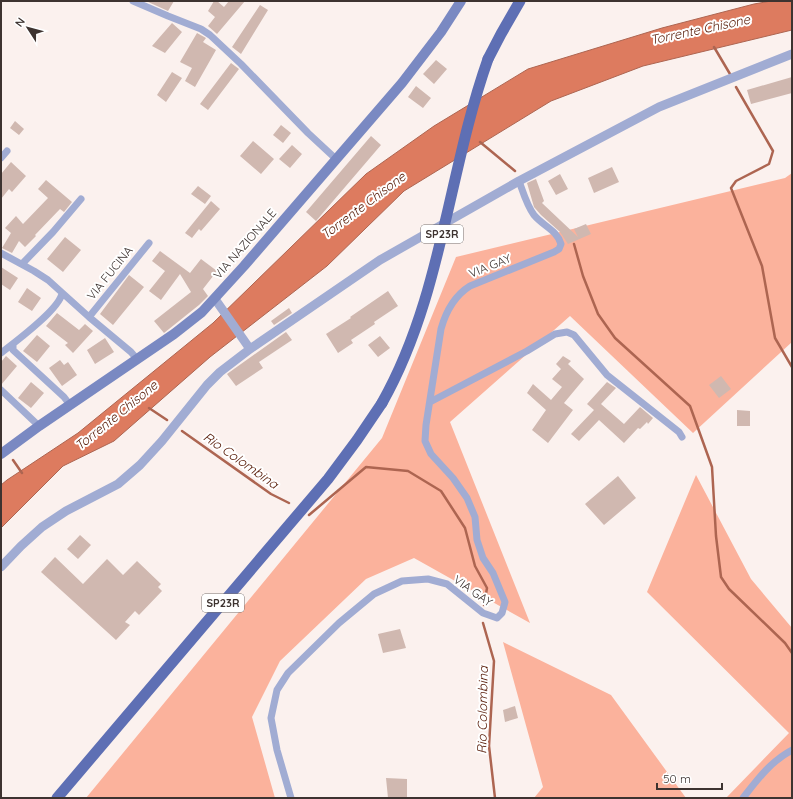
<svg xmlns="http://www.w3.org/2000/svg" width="793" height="799" viewBox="0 0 793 799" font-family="Quicksand,sans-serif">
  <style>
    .green { fill: #fbb29c }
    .water { fill: #dd7b5f; stroke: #ad6551 }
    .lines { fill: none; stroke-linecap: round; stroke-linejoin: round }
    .stream { stroke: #ad6551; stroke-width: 2.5 }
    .building { fill: #d0b8b0 }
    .minor { stroke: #a1acd3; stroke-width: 7 }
    .tertiary { stroke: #a1acd3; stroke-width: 9 }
    .secondary { stroke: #7a89c2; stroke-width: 10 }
    .primary { stroke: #5e6fb4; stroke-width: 11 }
    .primary-bridge { stroke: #5e6fb4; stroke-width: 11 }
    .labels { text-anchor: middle; stroke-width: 4; stroke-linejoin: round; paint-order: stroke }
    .shield { fill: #fff; stroke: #77706e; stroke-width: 1 }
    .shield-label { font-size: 11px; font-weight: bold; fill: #3d3330 }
    .street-label { font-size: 12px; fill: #3d3330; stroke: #fff }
    .water-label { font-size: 13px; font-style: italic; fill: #551804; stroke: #fff }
  </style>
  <rect width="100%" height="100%" fill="#fbf1ee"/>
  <path class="green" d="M792,173V342L693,433L570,316L450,422L530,623L414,558L366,579L280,661L252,717L275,798H86L382,438L456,257L785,178Z
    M696,475L751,579L792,628V798H726L789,733L647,592Z
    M503,642L611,695L686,798H534L543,787Z"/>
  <path class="water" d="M771,1H792V30L643,66L551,101L404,191L327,266L210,357L114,441L63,466L1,528V485L7,480L78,433L213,323L366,174L434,126L528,69L662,28L754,4Z"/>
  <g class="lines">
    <path class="stream" d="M714,47L730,74
      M736,87L773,151L769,164L736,181L731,188L762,266L775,338L792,367
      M480,142L515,171
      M574,244L583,276L598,314L615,338L690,406L712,467L716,536L721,577L729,589L785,643L792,653
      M149,408L167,420
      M182,431L271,494L289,503
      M13,460L22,473
      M309,515L366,467L408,471L441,491L465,528L475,566L487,588L484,605
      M483,623L494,661L489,746L495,798"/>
  </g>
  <path class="building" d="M146,1H174L168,11Z
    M214,1H217L224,7L229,1H245L217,34L208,26L215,17L208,11Z
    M260,5L268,10L241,54L232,47Z
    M172,23L182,32L165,53L152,46Z
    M197,33L206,38L203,42L216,50L195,87L185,81L192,68L180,62Z
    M436,60L447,69L434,84L423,74Z
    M231,63L239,69L208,110L200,104Z
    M172,72L182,78L166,102L157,95Z
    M792,77V93L751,104L747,90Z
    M416,86L431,98L423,108L408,97Z
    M15,121L24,129L19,135L10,128Z
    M281,125L291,133L283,143L273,135Z
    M371,136L381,145L316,221L306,212Z
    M253,141L274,159L261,174L240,156Z
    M292,145L302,154L290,168L279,159Z
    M11,162L26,176L12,192L9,189L1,199V174Z
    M612,167L619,182L594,193L588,178Z
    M560,174L568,189L556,195L548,181Z
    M536,179L544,201L542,203L578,237L574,229L586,224L591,234L568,244L560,232L541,215L534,207L527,183Z
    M46,180L72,202L64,212L60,209L35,235L36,236L25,247L19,241L12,253L2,248L11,233L5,228L16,216L23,224L48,198L38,189Z
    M198,186L211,196L205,204L191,194Z
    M211,201L220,209L201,231L199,229L192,238L185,233Z
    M65,237L81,250L63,272L47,259Z
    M160,251L190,273L201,259L217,271L203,289L208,296L199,305L164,333L154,321L191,292L180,274L161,300L149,291L165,271L152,261Z
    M1,267L18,278L10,290L1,284Z
    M129,275L144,287L113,325L100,314Z
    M27,288L41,298L32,311L18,302Z
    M388,291L398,306L374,322L375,324L351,340L353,343L338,353L326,334L351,318L350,317Z
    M289,308L292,313L274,325L271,321Z
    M57,313L79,330L85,324L93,331L73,353L65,345L68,343L46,326Z
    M286,332L292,340L259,362L263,368L236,386L227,374Z
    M37,335L50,346L37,362L23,351Z
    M380,336L390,348L378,357L368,345Z
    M105,338L114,352L95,364L87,350Z
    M6,356L17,366L1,385V362Z
    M563,356L571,361L568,364L584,379L564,403L573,410L548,443L532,430L546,410L527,393L533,384L551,400L562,387L552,379L561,369L556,364Z
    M60,360L64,365L68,362L77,375L62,386L49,368Z
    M721,376L731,389L719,398L709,385Z
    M31,382L44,393L31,408L18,398Z
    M607,382L616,388L601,404L624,424L640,407L653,418L648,424L647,422L640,429L638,428L624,443L599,420L579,441L571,434L594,410L587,404Z
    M737,410L750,411V426H737Z
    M618,476L636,498L604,525L585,504Z
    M80,535L91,545L78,559L67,549Z
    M55,557L83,584L107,559L123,575L137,561L161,584L158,587L162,591L139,615L135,611L125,622L130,625L116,640L41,572Z
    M400,629L406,648L383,653L378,634Z
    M515,706L518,718L505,722L503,710Z
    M386,778L407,779V798H388Z"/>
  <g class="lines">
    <path class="minor" d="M133,1L168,16L201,29L210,35L241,64L308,133L336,159
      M1,158L7,151
      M1,253L34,271L48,280L89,317L131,352L137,359
      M22,264L53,232L81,199
      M89,317L149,243
      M13,344V350L64,397L70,405
      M1,353C14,343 60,309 62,293
      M1,390L39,426
      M430,402L527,351L555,334L567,332L574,335L607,375L679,432L682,437
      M291,798L277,750L271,718L277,690L288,673L339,623L374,594L402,581L428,579L447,584L483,613L497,618L502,613L505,602L493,573L483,558L477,540L475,517L467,498L453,478L431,454L425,441L426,425L441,329C446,311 454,296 470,286L554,252L559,249L561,244C557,230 543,226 534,215C527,206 523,192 519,181
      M743,798C757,780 771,761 792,750"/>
    <path class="tertiary" d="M215,299L250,349
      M1,567L21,546L42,527L66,511L118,484L140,465L162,441L207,385L220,372L250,349L380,260L519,181L659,107L792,54"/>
    <path class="secondary" d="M1,454L39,426L174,334L202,312L244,266L402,83L441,32L461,1"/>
    <path class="primary" d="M488,59L501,34L520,1
      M57,798L328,479L357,440L382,403"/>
    <path class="primary-bridge" d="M382,403C442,297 448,172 488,59"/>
  </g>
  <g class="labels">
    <g class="shield">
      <rect x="421" y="225" width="42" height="18" rx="3"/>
      <rect x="202" y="594" width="42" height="18" rx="3"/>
    </g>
    <g class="shield-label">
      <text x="442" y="238">SP23R</text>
      <text x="223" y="607">SP23R</text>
    </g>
    <g class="street-label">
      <text transform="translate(245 244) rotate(-49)" y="4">VIA NAZIONALE</text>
      <text transform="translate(490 266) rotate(-22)" y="4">VIA GAY</text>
      <text transform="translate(110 273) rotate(-51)" y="4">VIA FUCINA</text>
      <text transform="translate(473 591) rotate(35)" y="4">VIA GAY</text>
    </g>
    <g class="water-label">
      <text transform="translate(700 29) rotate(-12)" y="5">Torrente Chisone</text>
      <text transform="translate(363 205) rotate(-37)" y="5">Torrente Chisone</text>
      <text transform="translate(116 415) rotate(-39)" y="5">Torrente Chisone</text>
      <text transform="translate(241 460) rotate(35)" y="5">Rio Colombina</text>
      <text transform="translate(482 710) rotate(-89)" y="5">Rio Colombina</text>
    </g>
  </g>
  <rect width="793" height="799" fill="none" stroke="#3d3330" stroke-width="4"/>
  <g transform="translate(28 28) rotate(306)" stroke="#ffffff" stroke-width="3" paint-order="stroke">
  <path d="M0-3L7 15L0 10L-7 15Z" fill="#3d3330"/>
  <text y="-6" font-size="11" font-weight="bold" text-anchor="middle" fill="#3d3330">N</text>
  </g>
  <path d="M657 783v6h65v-6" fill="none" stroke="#3d3330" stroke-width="2"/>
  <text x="663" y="783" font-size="12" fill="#3d3330" stroke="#ffffff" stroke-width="3" paint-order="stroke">50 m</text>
</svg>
